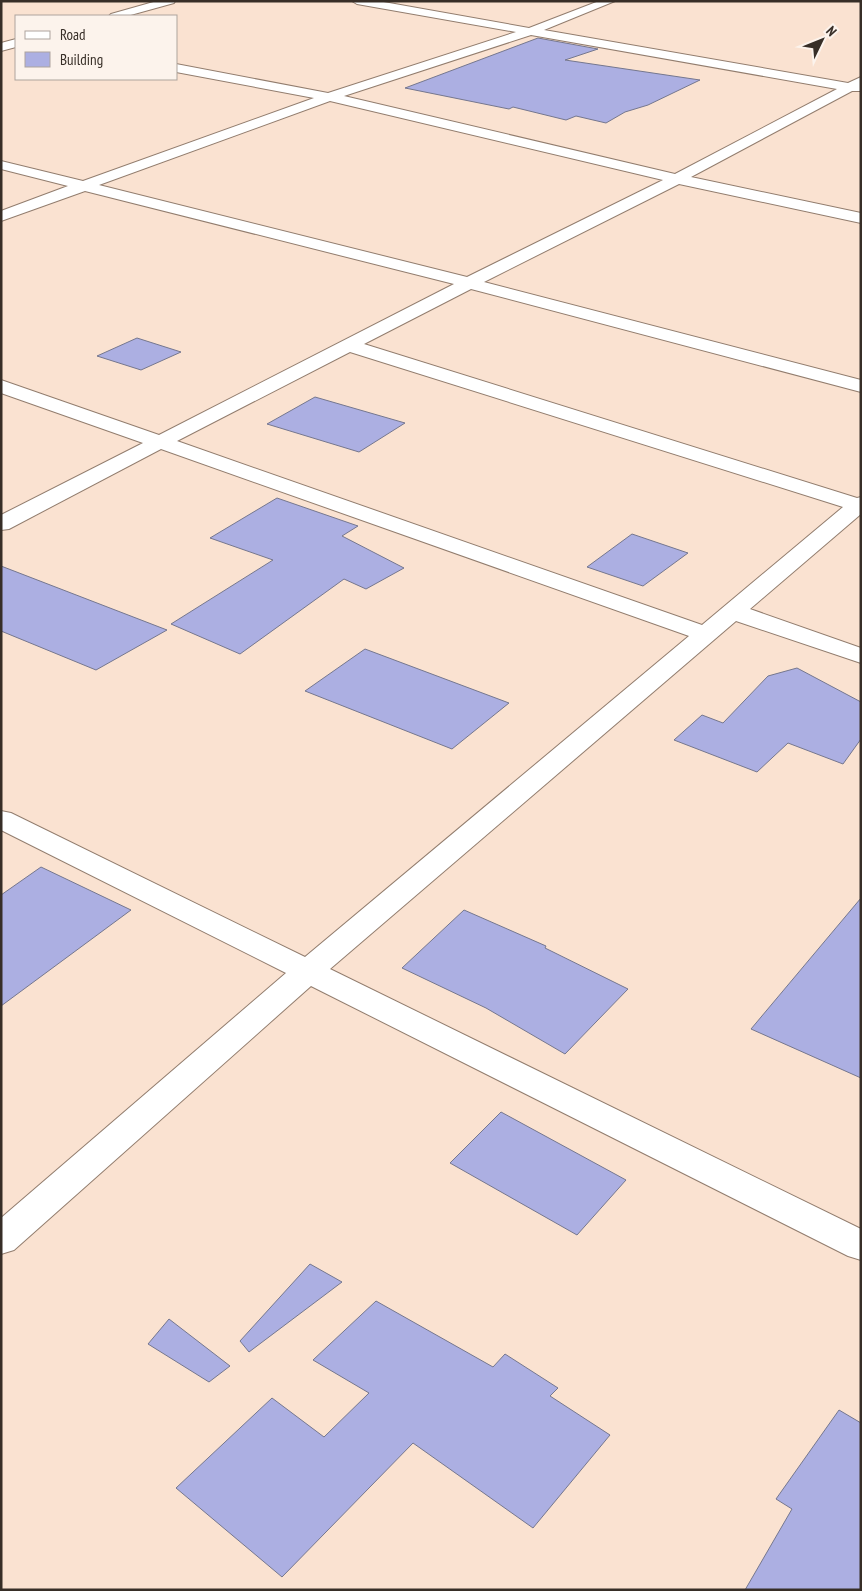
<svg xmlns="http://www.w3.org/2000/svg" width="862" height="1591" viewBox="0 0 862 1591" font-family="'PT Sans Narrow',sans-serif">
  <style>
    .building { fill: #acafe2; stroke: #75778e }
    .lines { fill: none; stroke-linecap: round; stroke-linejoin: round }
    .street-casing { stroke: #927d6e; stroke-width: 2 }
    .street { fill: #fff; fill-rule: evenodd }
  </style>
  <rect width="100%" height="100%" fill="#fae2d1"/>
  <path class="building" d="M538,38L598,49L565,60L700,80L648,105L625,112L606,123L576,116L566,120L513,107L509,109L405,88Z
    M137,338L181,352L141,370L97,356Z
    M315,397L405,423L359,452L267,424Z
    M277,498L358,526L342,536L404,568L366,589L344,579L240,654L171,624L273,560L210,538Z
    M632,534L688,553L643,586L587,567Z
    M1,566L167,630L96,670L1,631Z
    M365,649L509,703L452,749L305,691Z
    M797,668L861,702V739L843,764L788,743L757,772L674,740L702,715L723,723L768,676Z
    M41,867L131,910L1,1006V895Z
    M861,898V1078L751,1029Z
    M464,910L546,946L545,948L628,989L565,1054L486,1008L402,968Z
    M501,1112L626,1180L577,1235L450,1163Z
    M310,1264L342,1282L249,1352L240,1341Z
    M376,1301L493,1367L505,1354L558,1388L550,1396L610,1435L533,1528L413,1443L282,1577L176,1488L272,1398L324,1437L369,1393L313,1360Z
    M169,1319L230,1366L209,1382L148,1344Z
    M839,1410L861,1423V1590H745L792,1509L776,1499Z"/>
  <g class="lines">
    <g class="street-casing">
      <path id="street" d="M157,1H175L174,3L127,16H109L111,14Z
        M352,1H378L529,28L599,1H615L544,30L848,83L861,77V91H852L691,177L861,213V223L679,184L484,282L861,380V392L471,289L364,344L857,498L861,497V514L750,609L861,648V663L736,621L330,969L861,1229V1260L848,1256L311,986L14,1250L1,1254V1218L286,973L1,830V811L11,813L305,957L689,636L161,449L9,529L1,530V515L143,443L1,393V380L159,435L454,284L85,191L1,221V211L68,186L1,169V161L83,181L314,98L176,72V64L328,93L516,32L357,4ZM531,35L837,89L675,174L344,96ZM330,101L663,180L467,277L99,185ZM350,352L843,507L702,625L177,441Z
        M16,39V47L1,51V43Z"/>
    </g>
    <use href="#street" class="street"/>
  </g>
  <rect width="862" height="1591" fill="none" stroke="#372e27" stroke-width="5"/>
  <rect x="15" y="15" width="162" height="65" fill="#fcf3ec" stroke="#ada49d"/>
  <rect x="25" y="31" width="25" height="8" fill="#ffffff" stroke="#ada49d"/>
  <text x="60" y="40" font-size="15" fill="#372e27">Road</text>
  <rect x="25" y="52" width="25" height="15" fill="#acafe2" stroke="#ada49d"/>
  <text x="60" y="65" font-size="15" fill="#372e27">Building</text>
  <g transform="translate(822 40) rotate(47)" stroke="#fcf3ec" stroke-width="4" paint-order="stroke">
  <path d="M0-4L9 19L0 12L-9 19Z" fill="#372e27"/>
  <text y="-8" font-size="14" font-weight="bold" text-anchor="middle" fill="#372e27">N</text>
  </g>
</svg>
